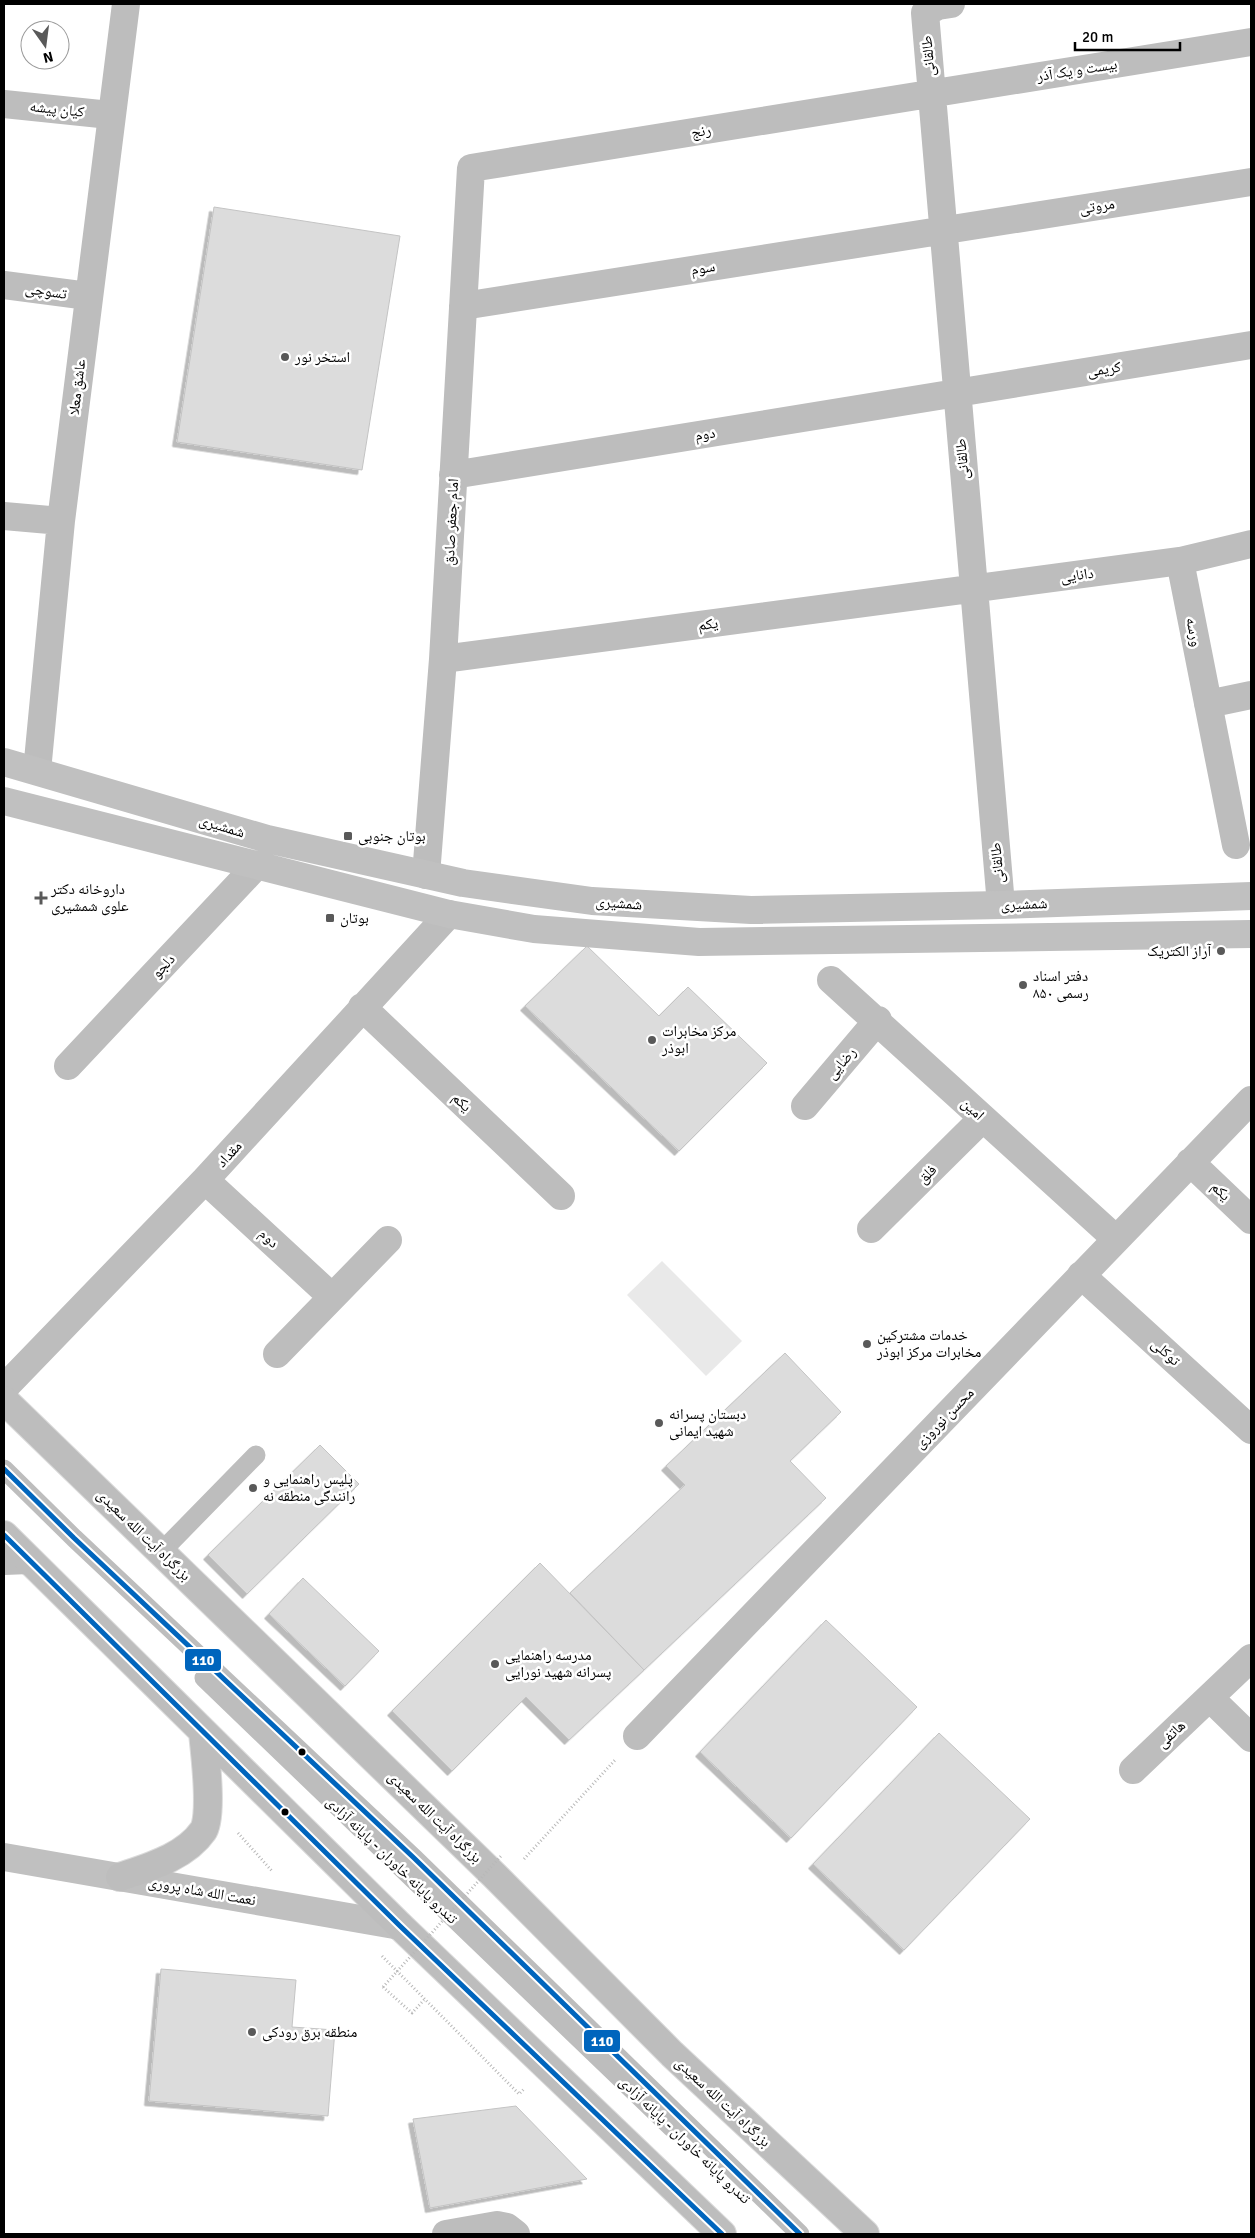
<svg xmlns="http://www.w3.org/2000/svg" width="1255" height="2238" viewBox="0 0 1255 2238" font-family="Signika,'Noto Naskh Arabic',sans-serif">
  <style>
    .garden { fill: #e9e9e9 }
    .building { fill: #dcdcdc; stroke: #c4c4c4; filter: url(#shadow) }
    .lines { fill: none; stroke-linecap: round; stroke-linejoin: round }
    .trunk-casing { stroke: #dbdbdb; stroke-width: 30 }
    .path { stroke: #b8b8b8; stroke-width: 3; stroke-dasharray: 1 2.5; stroke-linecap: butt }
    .service { stroke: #bdbdbd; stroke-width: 19 }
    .minor { stroke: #bdbdbd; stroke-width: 28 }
    .secondary { stroke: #c0c0c0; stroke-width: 28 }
    .trunk { stroke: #bdbdbd; stroke-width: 28 }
    .path-bridge { stroke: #b8b8b8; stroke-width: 3; stroke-dasharray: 1 2.5; stroke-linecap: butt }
    .bus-1-casing { stroke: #fff; stroke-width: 9 }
    .bus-1 { stroke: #0065bd; stroke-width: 5 }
    .poi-dot { fill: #595959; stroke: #fff; stroke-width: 2 }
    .bus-dot { fill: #000; stroke: #fff; stroke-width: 2 }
    .labels { text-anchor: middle; stroke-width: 5; stroke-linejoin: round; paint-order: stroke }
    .street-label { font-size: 15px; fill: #000; stroke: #fff }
    .poi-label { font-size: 15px; fill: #000; stroke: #fff; text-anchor: start }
    .line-badge { stroke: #fff; stroke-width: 2 }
    .badge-label { font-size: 14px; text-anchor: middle; font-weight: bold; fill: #fff }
  </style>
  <defs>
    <filter id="shadow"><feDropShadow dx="-4.5" dy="4.5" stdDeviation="0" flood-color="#0004"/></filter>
  </defs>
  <rect width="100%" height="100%" fill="#fff"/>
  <path class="garden" d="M662,1261L742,1341L706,1376L627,1295Z"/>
  <path class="building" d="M214,207L400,236L362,470L177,442Z
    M587,946L659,1016L688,987L767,1063L679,1151L525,1006Z
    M785,1353L841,1412L790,1461L826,1498L644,1670L570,1593L685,1485L666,1466Z
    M320,1445L359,1484L247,1594L208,1555Z
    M540,1563L644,1670L569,1740L526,1697L452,1771L392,1711Z
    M303,1578L379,1651L345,1686L269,1614Z
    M826,1620L917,1707L791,1838L700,1752Z
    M939,1733L1030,1819L904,1950L813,1864Z
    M161,1969L296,1980L292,2027L335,2030L328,2116L149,2101Z
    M516,2106L587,2179L430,2208L413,2119Z"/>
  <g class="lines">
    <g class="trunk-casing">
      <path id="trunk" d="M4,1400L494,1875L672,2054L865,2234
        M4,1535L400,1926L722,2234
        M120,1877C149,1867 185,1857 203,1831C213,1818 205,1752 203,1733"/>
    </g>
    <path class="path" d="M238,1833L272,1871
      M524,1859L616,1759
      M382,1956L519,2094L525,2088
      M383,1987L412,2013L424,2000"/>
    <path class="service" d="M4,1469L74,1538L414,1858L800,2234
      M161,1552L256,1455
      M204,1678L672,2128"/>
    <path class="minor" d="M951,4L938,6L925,13L1001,905
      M4,104L110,115
      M4,285L88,296
      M463,306L1251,182
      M453,475L1251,345
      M4,516L61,521
      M1180,561L1236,845
      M443,659L1180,561L1251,544
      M1208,704L1251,695
      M37,771L61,521L126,4
      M426,875L443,659L471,168L1251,42
      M831,980L1116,1239
      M362,1007L561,1196
      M68,1066L257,865
      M805,1106L878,1020
      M1190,1162L1251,1220
      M205,1180L332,1297
      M871,1229L983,1118
      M1081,1275L1251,1430
      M277,1354L388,1240
      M4,1388L205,1180L449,914
      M4,1561L29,1560
      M1210,1698L1251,1738
      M637,1736L1251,1100
      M1133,1770L1251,1658
      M446,2234L497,2225L507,2227L516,2234"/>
    <path class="secondary" d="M4,762L267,839L463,883L592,901L751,910L1001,905L1251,896
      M4,801L449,914L534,929L699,942L1251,934
      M4,1857L400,1926"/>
    <use href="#trunk" class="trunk"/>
    <path class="path-bridge" d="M383,1987L501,1856"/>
    <g class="bus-1-casing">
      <path id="bus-1" d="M4,1469L74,1538L414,1858L800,2234
        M4,1535L400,1926L722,2234"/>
    </g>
    <use href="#bus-1" class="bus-1"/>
  </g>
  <g class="poi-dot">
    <circle cx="285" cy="357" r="5"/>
    <rect x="343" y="831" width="10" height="10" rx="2.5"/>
    <path d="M38.5 890.5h5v5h5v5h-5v5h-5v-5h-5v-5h5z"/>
    <rect x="325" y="913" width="10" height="10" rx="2.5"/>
    <circle cx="1221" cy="951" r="5"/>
    <circle cx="1023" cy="985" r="5"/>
    <circle cx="652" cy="1040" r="5"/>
    <circle cx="867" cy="1344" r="5"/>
    <circle cx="659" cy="1423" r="5"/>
    <circle cx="253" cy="1488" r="5"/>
    <circle cx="495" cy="1664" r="5"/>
    <circle cx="252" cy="2032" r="5"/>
  </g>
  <g class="bus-dot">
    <circle cx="302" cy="1752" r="4.5"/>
    <circle cx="285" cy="1812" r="4.5"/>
  </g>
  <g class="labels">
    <g class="street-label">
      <text transform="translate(928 56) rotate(-95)" y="5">طالقانی</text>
      <text transform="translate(1077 70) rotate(-9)" y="5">بیست و یک آذر</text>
      <text transform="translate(57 109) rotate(6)" y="5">کیان پیشه</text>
      <text transform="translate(701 131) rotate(-9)" y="5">رنج</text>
      <text transform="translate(1097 206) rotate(-9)" y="5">مروتی</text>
      <text transform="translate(703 268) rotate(-9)" y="5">سوم</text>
      <text transform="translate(46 291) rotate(8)" y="5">تسوچی</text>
      <text transform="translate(1104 369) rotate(-9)" y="5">کریمی</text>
      <text transform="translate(77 387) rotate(-83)" y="5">عاشق معلا</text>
      <text transform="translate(705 434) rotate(-9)" y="5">دوم</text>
      <text transform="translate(962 459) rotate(-95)" y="5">طالقانی</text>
      <text transform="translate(451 522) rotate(-87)" y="5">امام جعفر صادق</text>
      <text transform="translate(1077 575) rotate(-8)" y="5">دانایی</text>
      <text transform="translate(708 624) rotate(-8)" y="5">یکم</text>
      <text transform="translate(1194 632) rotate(79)" y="5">ورسه</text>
      <text transform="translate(222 826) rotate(17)" y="5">شمشیری</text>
      <text transform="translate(997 863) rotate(-95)" y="5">طالقانی</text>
      <text transform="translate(619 903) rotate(4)" y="5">شمشیری</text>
      <text transform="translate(1024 904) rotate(-2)" y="5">شمشیری</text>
      <text transform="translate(163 966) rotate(-47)" y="5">دلجو</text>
      <text transform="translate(841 1063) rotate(-49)" y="5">رضایی</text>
      <text transform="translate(462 1102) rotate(44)" y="5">یکم</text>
      <text transform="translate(973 1109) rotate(43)" y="5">امین</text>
      <text transform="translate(229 1154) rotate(-48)" y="5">مقداد</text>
      <text transform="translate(927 1174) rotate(-44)" y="5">فلق</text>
      <text transform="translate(1221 1191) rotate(44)" y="5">یکم</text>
      <text transform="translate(269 1238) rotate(43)" y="5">دوم</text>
      <text transform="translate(1166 1352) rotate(42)" y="5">توکلی</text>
      <text transform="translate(944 1418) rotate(-46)" y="5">محسن نوروزی</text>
      <text transform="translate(144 1535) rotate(44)" y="5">بزرگراه آیت الله سعیدی</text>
      <text transform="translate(1171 1734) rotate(-43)" y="5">هاتفی</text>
      <text transform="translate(435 1817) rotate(44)" y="5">بزرگراه آیت الله سعیدی</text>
      <text transform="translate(392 1860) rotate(44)" y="5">تندرو پایانه خاوران - پایانه آزادی</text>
      <text transform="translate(202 1891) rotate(10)" y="5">نعمت الله شاه پروری</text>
      <text transform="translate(723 2102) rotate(43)" y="5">بزرگراه آیت الله سعیدی</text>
      <text transform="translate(685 2140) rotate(44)" y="5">تندرو پایانه خاوران - پایانه آزادی</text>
    </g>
    <g class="poi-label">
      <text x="295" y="362">استخر نور</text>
      <text x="358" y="841">بوتان جنوبی</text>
      <text x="51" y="894">داروخانه دکتر<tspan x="51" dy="17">علوی شمشیری</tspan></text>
      <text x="340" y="923">بوتان</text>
      <text x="1211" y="956" text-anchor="end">آراز الکتریک</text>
      <text x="1033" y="981">دفتر اسناد<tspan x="1033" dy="17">رسمی ۸۵۰</tspan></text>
      <text x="662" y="1036">مرکز مخابرات<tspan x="662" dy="17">ابوذر</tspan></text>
      <text x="877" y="1340">خدمات مشترکین<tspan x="877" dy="17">مخابرات مرکز ابوذر</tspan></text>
      <text x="669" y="1419">دبستان پسرانه<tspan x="669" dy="17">شهید ایمانی</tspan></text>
      <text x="263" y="1484">پلیس راهنمایی و<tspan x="263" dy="17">رانندگی منطقه نه</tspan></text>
      <text x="505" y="1660">مدرسه راهنمایی<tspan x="505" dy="17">پسرانه شهید نورایی</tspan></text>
      <text x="262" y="2037">منطقه برق رودکی</text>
    </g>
  </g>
  <g class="line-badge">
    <rect x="184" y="1648" width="38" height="24" rx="5" fill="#0065bd"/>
    <rect x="583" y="2029" width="38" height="24" rx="5" fill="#0065bd"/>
  </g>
  <g class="badge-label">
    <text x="203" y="1665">110</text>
    <text x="602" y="2046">110</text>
  </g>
  <rect width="1255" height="2238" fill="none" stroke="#000000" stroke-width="10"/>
  <g transform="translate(45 45) rotate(166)"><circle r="24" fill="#ffffff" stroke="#999999"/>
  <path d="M0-4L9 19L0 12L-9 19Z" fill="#595959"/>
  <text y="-8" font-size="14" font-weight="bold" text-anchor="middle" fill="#000000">N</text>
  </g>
  <path d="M1075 42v8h105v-8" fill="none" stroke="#000000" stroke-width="2.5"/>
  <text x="1082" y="42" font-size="15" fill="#000000" stroke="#ffffff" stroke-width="4" paint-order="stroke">20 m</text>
</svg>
